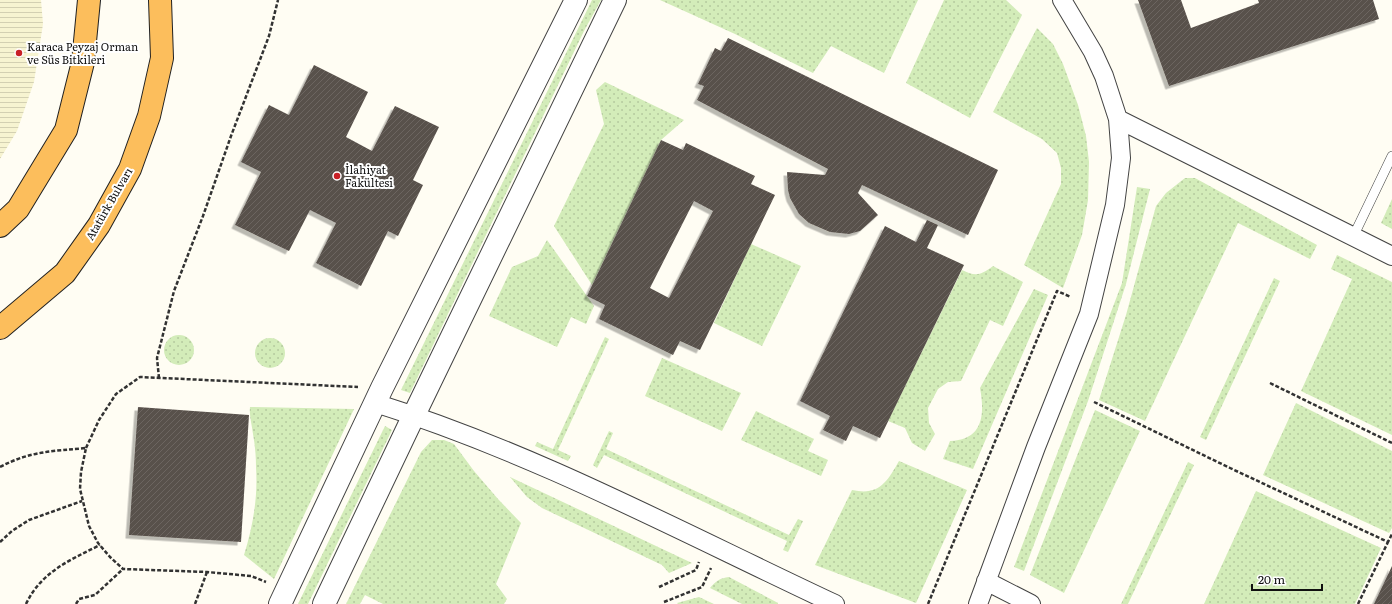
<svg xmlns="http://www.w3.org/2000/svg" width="1392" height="604" viewBox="0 0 1392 604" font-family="Literata,serif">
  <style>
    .farmland { fill: url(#farmland-rules) }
    .grass { fill: url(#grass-dots) }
    .building { fill: url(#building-hatch); fill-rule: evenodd; filter: url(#shadow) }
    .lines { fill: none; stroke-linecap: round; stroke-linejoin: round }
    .service-casing { stroke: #434343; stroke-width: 10 }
    .minor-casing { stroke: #434343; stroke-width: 20 }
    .tertiary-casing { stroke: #434343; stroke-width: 24 }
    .trunk-casing { stroke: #212121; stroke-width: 24 }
    .path { stroke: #323232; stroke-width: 2.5; stroke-dasharray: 4 2; stroke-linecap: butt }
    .service { stroke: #fff; stroke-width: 9 }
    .minor { stroke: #fff; stroke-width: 18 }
    .tertiary { stroke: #fff; stroke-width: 22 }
    .trunk { stroke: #fcbe5c; stroke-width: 22 }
    .poi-dot { fill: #c82026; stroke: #fff; stroke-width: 1.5 }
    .labels { text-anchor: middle; stroke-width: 4; stroke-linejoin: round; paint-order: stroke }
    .poi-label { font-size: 11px; fill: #101010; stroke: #fff; text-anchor: start }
    .street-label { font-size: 11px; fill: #101010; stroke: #fff }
  </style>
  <defs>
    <pattern id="farmland-rules" width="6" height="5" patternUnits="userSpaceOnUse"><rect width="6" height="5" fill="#f7f4d1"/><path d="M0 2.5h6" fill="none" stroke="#d3d0b2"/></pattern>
    <pattern id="grass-dots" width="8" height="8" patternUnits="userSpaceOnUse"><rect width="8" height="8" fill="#d3ecb9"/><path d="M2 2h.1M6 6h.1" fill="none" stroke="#b4c99e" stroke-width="1.8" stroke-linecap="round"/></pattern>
    <pattern id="building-hatch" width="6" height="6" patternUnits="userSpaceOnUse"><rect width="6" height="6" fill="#59514b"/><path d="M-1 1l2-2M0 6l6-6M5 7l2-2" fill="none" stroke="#6c6561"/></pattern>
    <filter id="shadow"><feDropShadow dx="-3.5" dy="3.5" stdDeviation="0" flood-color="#0004"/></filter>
  </defs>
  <rect width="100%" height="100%" fill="#fffdf3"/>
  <path class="farmland" d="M0,0H41L43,24L34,82L17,131L0,159Z"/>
  <path class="grass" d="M592,0H601L584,31L410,393L401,390Z
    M660,0H918L884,73L831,46L813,73L735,34Z
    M944,0H1006L1022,15L970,118L906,83Z
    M1037,28L1053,44L1063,64L1078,105L1086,136L1089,162L1088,200L1082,235L1063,288L1024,265L1061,184V168L1057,153L1042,139L993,112Z
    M605,82L684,120L661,140L592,285L554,226L604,124L596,90Z
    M1185,178H1195L1317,245L1310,259L1238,223L1145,421L1099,400L1126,315L1156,206L1166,193Z
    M1137,187L1150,189L1126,284L1088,401L1024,571L1014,567L1122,283Z
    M1392,199V229L1381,223Z
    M547,240L594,306L586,324L571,317L557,347L489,316L512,267L538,256Z
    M751,244L801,266L762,346L714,323Z
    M1337,255L1392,282V435L1301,391L1352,279L1331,269Z
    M993,266L1023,282L1003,326L990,320L961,381L948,382L938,389L928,408L929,423L935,434L925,451L912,443L905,428L888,421L962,270C976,277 981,275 993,266Z
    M1274,278L1280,281L1206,440L1200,437Z
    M1034,289L1048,295L973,469L943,459L950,441C983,440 985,415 980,388Z
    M164 350a15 15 0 1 1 30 0a15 15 0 1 1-30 0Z
    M605,337L609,339L558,450L571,456L568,461L535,446L537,442L553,449Z
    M255 353a15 15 0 1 1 30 0a15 15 0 1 1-30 0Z
    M662,358L741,393L722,431L645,396Z
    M1296,403L1392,451V528L1389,533L1263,475Z
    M250,407L354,409L274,579L244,555C253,526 258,498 256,467C256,456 255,445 253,434C252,425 249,416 250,407Z
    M1095,410L1140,431L1064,593L1030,575Z
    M756,411L814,439L808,451L828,460L821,476L741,440Z
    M385,426L392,430L308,604H298Z
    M609,431L613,433L606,449L789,535L798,519L803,521L788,552L783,550L787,541L604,455L597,468L593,465Z
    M432,440H444L454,444L474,471L498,499L521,523L496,584L507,599L504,604H383L365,595L360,604H346L421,452Z
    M899,461L967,490L916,603L815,565L852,490C879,496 887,482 899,461Z
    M1188,462L1194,465L1128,604H1121Z
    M510,477L692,563L669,573L662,565L542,508L527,497Z
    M1256,491L1381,548L1355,604H1204Z
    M729,577L778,603V604H742L710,588C716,581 720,578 729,577Z
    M699,597L714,604H678L677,603Z"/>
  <path class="building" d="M1138,0H1181L1191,28L1259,3L1258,0H1373L1379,19L1169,86Z
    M728,38L998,170L968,235L862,185L858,193L878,215L860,231L849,234L830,232L809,223L799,214L790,198L788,190L787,172L825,175L828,169L697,100L704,86L698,84L715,48L721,51Z
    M314,65L368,92L346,137L372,151L395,106L439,127L413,180L423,185L398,236L388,231L361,286L316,263L336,223L310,210L289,251L235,225L261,172L241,162L269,105L289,115Z
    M661,140L683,150L686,143L755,176L751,184L775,195L700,350L680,341L673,355L599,319L605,305L587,296ZM694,201L713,211L669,298L650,288Z
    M927,220L938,225L927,248L964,265L880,438L853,426L846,441L823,430L830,416L800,401L885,226L916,242Z
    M138,407L249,415L241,542L129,535Z
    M1392,566V604H1374Z"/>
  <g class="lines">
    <g class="service-casing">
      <path id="service" d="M1353,237L1392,156"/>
    </g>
    <g class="minor-casing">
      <path id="minor" d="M1118,119L1392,256
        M375,403C535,453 683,533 835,604
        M986,581L1031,604
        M978,604L1036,447L1089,314L1115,205L1121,158L1118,119L1104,76L1093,52L1062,0"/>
    </g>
    <g class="tertiary-casing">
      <path id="tertiary" d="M280,604L382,388L576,0
        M324,604L414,415L615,0"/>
    </g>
    <g class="trunk-casing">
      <path id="trunk" d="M0,226L18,209L66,130L83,62L89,0
        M0,328L65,273L99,225L130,169L149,116L162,58L160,0"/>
    </g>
    <path class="path" d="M159,378L157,358L174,291L203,216L231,136L269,36L278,0
      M1270,383L1392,443
      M1094,402L1230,468L1388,542L1392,534
      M86,448L99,420L116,394L140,377L358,387
      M0,467C30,451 54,451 86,448L81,472L80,489L89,526L98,543L110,557L123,569L207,572L251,576L266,582
      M0,542L12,531L29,520L82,501
      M659,587L696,570L699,562
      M664,602L702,587L711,568
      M26,604C41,572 70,560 100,545
      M76,604L79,599L95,595L123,569
      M195,604L207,572
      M928,604L1057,291L1071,297
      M1358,604L1388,542"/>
    <use href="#service" class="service"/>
    <use href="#minor" class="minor"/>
    <use href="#tertiary" class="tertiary"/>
    <use href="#trunk" class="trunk"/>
  </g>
  <g class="poi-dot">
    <circle cx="19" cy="53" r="4"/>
    <circle cx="337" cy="176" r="4"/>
  </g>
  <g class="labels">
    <g class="poi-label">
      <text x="27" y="51">Karaca Peyzaj Orman<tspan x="27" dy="13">ve Süs Bitkileri</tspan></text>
      <text x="345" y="174">İlahiyat<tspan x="345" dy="13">Fakültesi</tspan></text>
    </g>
    <g class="street-label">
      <text transform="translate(109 204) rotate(-60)" y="4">Atatürk Bulvarı</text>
    </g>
  </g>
  <path d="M1252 584v6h70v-6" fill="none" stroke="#101010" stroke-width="2"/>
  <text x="1258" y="584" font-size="12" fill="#101010" stroke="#ffffff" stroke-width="3" paint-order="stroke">20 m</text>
</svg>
